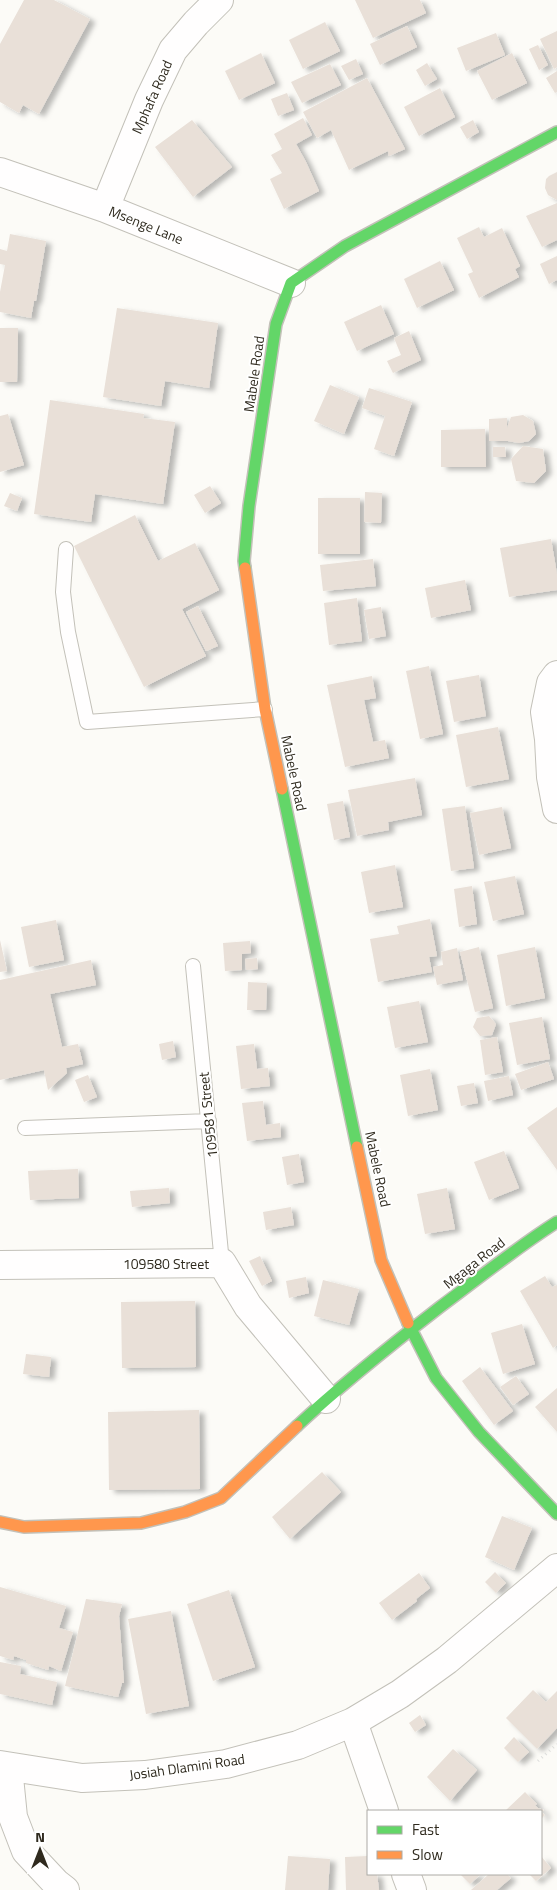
<svg xmlns="http://www.w3.org/2000/svg" width="557" height="1890" viewBox="0 0 557 1890" font-family="'Titillium Web',sans-serif">
  <style>
    .building { fill: #e9e0d8; filter: url(#shadow) }
    .lines { fill: none; stroke-linecap: round; stroke-linejoin: round }
    .lane-casing { stroke: #c3c1b9; stroke-width: 16 }
    .street-casing { stroke: #c3c1b9; stroke-width: 30 }
    .fast-casing { stroke: #c3c1b9; stroke-width: 14 }
    .slow-casing { stroke: #c3c1b9; stroke-width: 14 }
    .path { stroke: #dddddc; stroke-width: 3; stroke-dasharray: 1 4; stroke-linecap: butt }
    .lane { stroke: #fffefe; stroke-width: 14 }
    .street { stroke: #fffefe; stroke-width: 28 }
    .fast { stroke: #63d668; stroke-width: 11 }
    .slow { stroke: #ff974d; stroke-width: 11 }
    .labels { text-anchor: middle; stroke-width: 4; stroke-linejoin: round; paint-order: stroke }
    .street-label { font-size: 14px; fill: #2f2a1e; stroke: #fff }
  </style>
  <defs>
    <filter id="shadow"><feDropShadow dx="5.5" dy="3" stdDeviation="2.5" flood-color="#0004"/></filter>
  </defs>
  <rect width="100%" height="100%" fill="#fcfbf7"/>
  <path class="building" d="M24,0H54L90,19L39,114L23,105L19,113L0,102V44Z
    M355,0H420L426,13L373,38Z
    M325,22L340,51L303,69L289,40Z
    M407,26L417,47L380,65L370,44Z
    M557,31V67L554,69L540,39Z
    M496,33L505,55L466,71L457,48Z
    M538,45L548,65L539,70L529,49Z
    M261,53L275,83L239,100L225,71Z
    M512,53L527,83L492,100L477,71Z
    M356,59L363,74L349,80L341,66Z
    M427,63L437,79L425,86L416,70Z
    M330,64L341,85L302,103L291,82Z
    M557,71V92L555,93L546,78Z
    M367,78L405,149L389,156L388,151L349,170L331,130L317,138L303,112Z
    M440,88L455,117L419,136L404,107Z
    M287,93L294,110L278,116L271,99Z
    M303,118L312,135L296,144L306,162L319,191L284,209L270,179L282,173L271,155L282,149L274,134Z
    M192,120L232,167L193,197L155,147Z
    M473,120L479,132L467,139L460,127Z
    M557,172V200L548,195L545,188L546,179L549,176Z
    M557,203V240L542,247L526,216Z
    M479,227L484,237L502,228L520,266L515,269L519,277L479,298L468,274L473,272L457,238Z
    M10,234L46,241L36,301H34L31,318L0,312V292L5,265L0,264V249L7,251Z
    M557,256V280L549,284L540,264Z
    M440,261L454,290L417,308L404,279Z
    M381,305L394,334L357,351L344,322Z
    M117,308L218,323L209,388L165,381L161,406L103,397Z
    M0,328H18L17,382H0Z
    M409,331L421,360L393,373L387,361L401,355L394,338Z
    M330,385L359,397L344,434L314,421Z
    M369,388L412,402L394,456L374,449L385,416L362,408Z
    M50,400L144,414L143,418L175,422L163,504L95,494L91,522L34,514Z
    M8,414L24,465L0,472V416Z
    M523,415L533,421L536,434L529,441L519,443L508,441H489V419L507,418V428L511,417Z
    M485,429L486,467H441V430Z
    M523,446L543,449L546,471L534,483L516,481L511,459Z
    M493,447H505L506,457H493Z
    M210,486L221,503L205,513L194,495Z
    M365,492L382,493L381,523L364,522Z
    M10,493L22,498L17,511L4,506Z
    M318,498H360V554H318Z
    M135,515L158,561L195,543L219,590L182,609L206,656L144,687L74,546Z
    M551,539L557,574V590L509,597L500,548Z
    M373,559L376,586L323,591L320,565Z
    M465,580L471,610L431,618L425,588Z
    M357,598L362,641L329,645L324,603Z
    M198,606L218,646L206,651L186,612Z
    M381,607L386,636L369,639L364,610Z
    M429,666L443,734L420,739L406,671Z
    M479,675L486,716L454,722L446,681Z
    M372,676L376,698L364,700L373,742L385,740L389,758L345,767L327,685Z
    M498,727L509,779L466,787L456,735Z
    M415,778L422,815L388,822L389,830L357,836L348,790Z
    M343,801L350,837L334,840L327,804Z
    M465,806L474,868L451,871L442,809Z
    M502,807L511,848L479,855L470,813Z
    M395,865L403,907L369,913L361,872Z
    M515,876L524,914L493,921L484,882Z
    M472,886L477,924L459,927L454,889Z
    M430,919L437,956L429,957L432,972L378,982L370,939L399,934L397,926Z
    M56,920L64,960L29,967L21,927Z
    M0,940L7,971L0,972Z
    M250,941L251,953L242,954V970L225,971L223,943Z
    M479,947L493,1008L475,1012L460,952Z
    M535,947L545,998L506,1006L497,955Z
    M457,948L463,980L437,985L433,967L443,965L441,952Z
    M257,958L258,969L246,970L245,959Z
    M91,960L96,985L50,994L62,1047L78,1044L83,1064L66,1068L67,1073L48,1090L44,1070L0,1080V980Z
    M248,982L267,983L266,1010H247Z
    M419,1001L428,1042L395,1048L387,1007Z
    M489,1016L496,1024L492,1035L480,1036L473,1027L477,1018Z
    M542,1017L550,1059L517,1065L509,1023Z
    M497,1037L503,1072L485,1075L480,1040Z
    M173,1041L176,1057L162,1060L159,1044Z
    M254,1044L257,1069L268,1068L270,1086L241,1089L236,1046Z
    M548,1062L554,1079L521,1090L515,1074Z
    M430,1069L438,1110L408,1116L400,1075Z
    M88,1075L97,1097L84,1102L75,1080Z
    M509,1076L513,1095L488,1101L484,1081Z
    M474,1083L478,1103L461,1106L457,1086Z
    M263,1101L266,1125L280,1123L281,1137L247,1141L242,1103Z
    M557,1107V1170L527,1128Z
    M504,1151L519,1188L489,1200L474,1162Z
    M299,1154L304,1182L287,1185L282,1157Z
    M78,1169L79,1198L30,1200L28,1171Z
    M169,1188L170,1203L132,1207L130,1191Z
    M447,1188L455,1229L425,1234L417,1194Z
    M291,1207L294,1225L266,1230L263,1212Z
    M260,1256L272,1281L262,1286L249,1261Z
    M545,1276L552,1287L557,1285V1345L553,1348L520,1291Z
    M306,1277L309,1293L289,1298L286,1281Z
    M323,1280L359,1289L349,1325L314,1316Z
    M195,1301L196,1367L122,1368L121,1302Z
    M522,1324L535,1364L503,1374L491,1333Z
    M26,1354L51,1357L49,1377L23,1374Z
    M480,1367L513,1411L494,1425L462,1381Z
    M516,1376L529,1394L513,1405L500,1387Z
    M557,1388V1432L535,1407Z
    M199,1410L200,1489L109,1490L108,1412Z
    M322,1472L341,1492L290,1539L272,1517Z
    M502,1516L532,1528L514,1570L485,1557Z
    M495,1572L506,1583L496,1593L485,1582Z
    M419,1573L430,1588L416,1599L417,1601L392,1620L379,1603Z
    M0,1587L66,1606L59,1628L73,1632L61,1671L49,1666L48,1670L26,1663V1660L14,1656L13,1660L0,1656Z
    M229,1590L255,1667L213,1681L187,1604Z
    M86,1599L122,1604L119,1616L124,1683H122L118,1697L65,1686Z
    M171,1611L189,1706L146,1714L128,1619Z
    M0,1662L21,1666L20,1674L57,1682L52,1705L0,1694Z
    M533,1690L546,1702L557,1691V1728L537,1749L506,1718Z
    M420,1715L426,1725L415,1732L409,1723Z
    M514,1737L529,1752L518,1762L504,1748Z
    M453,1749L477,1770L450,1801L427,1777Z
    M525,1792L537,1804L535,1805L538,1808L544,1810L542,1812L545,1815L541,1819V1811H505Z
    M288,1856L330,1859L328,1890H285Z
    M368,1856V1874H377L379,1890H346L345,1857Z
    M541,1856L551,1868L536,1881L529,1874H541Z
    M460,1874H481L470,1884Z
    M489,1874H507L511,1878L497,1890H471Z"/>
  <g class="lines">
    <g class="lane-casing">
      <path id="lane" d="M66,549L63,592L68,632L87,722L265,709
        M193,966L222,1263
        M25,1128L209,1121"/>
    </g>
    <g class="street-casing">
      <path id="street" d="M0,172L105,208L291,283
        M105,208L149,100L173,50L196,23L219,0
        M557,675L551,683L545,712L549,739L551,777L557,809
        M0,1265L222,1263L248,1306L326,1399
        M353,1722L384,1811
        M0,1765L82,1778L145,1775L226,1764L298,1745L353,1722L400,1694L447,1660L557,1568
        M8,1767L13,1817L26,1851L56,1883L65,1890
        M406,1874L412,1890"/>
    </g>
    <g class="fast-casing">
      <path id="fast" d="M245,568L244,561L249,506L276,324L291,283L345,246L557,132
        M282,789L357,1147
        M408,1323L436,1378L479,1432L557,1514
        M297,1426C342,1384 391,1345 440,1307C479,1278 516,1248 557,1222"/>
    </g>
    <g class="slow-casing">
      <path id="slow" d="M245,568L265,709L282,789
        M357,1147L381,1260L408,1323
        M0,1522L24,1527L141,1523L185,1512L221,1498L297,1426"/>
    </g>
    <path class="path" d="M538,1761L557,1744"/>
    <use href="#lane" class="lane"/>
    <use href="#street" class="street"/>
    <use href="#fast" class="fast"/>
    <use href="#slow" class="slow"/>
  </g>
  <g class="labels">
    <g class="street-label">
      <text transform="translate(152 97) rotate(-66)" y="5">Mphafa Road</text>
      <text transform="translate(146 225) rotate(22)" y="5">Msenge Lane</text>
      <text transform="translate(254 374) rotate(-82)" y="5">Mabele Road</text>
      <text transform="translate(294 773) rotate(78)" y="5">Mabele Road</text>
      <text transform="translate(208 1115) rotate(-96)" y="5">109581 Street</text>
      <text transform="translate(378 1169) rotate(78)" y="5">Mabele Road</text>
      <text transform="translate(474 1263) rotate(-38)" y="5">Mgaga Road</text>
      <text x="166" y="1269">109580 Street</text>
      <text transform="translate(187 1767) rotate(-8)" y="5">Josiah Dlamini Road</text>
    </g>
  </g>
  <rect x="367" y="1810" width="175" height="65" fill="#ffffff" stroke="#acaaa5"/>
  <rect x="377" y="1826" width="25" height="8" fill="#63d668" stroke="#acaaa5"/>
  <text x="412" y="1835" font-size="15" fill="#2f2a1e">Fast</text>
  <rect x="377" y="1851" width="25" height="8" fill="#ff974d" stroke="#acaaa5"/>
  <text x="412" y="1860" font-size="15" fill="#2f2a1e">Slow</text>
  <g transform="translate(40 1850)" stroke="#ffffff" stroke-width="4" paint-order="stroke">
  <path d="M0-4L9 19L0 12L-9 19Z" fill="#2f2a1e"/>
  <text y="-8" font-size="14" font-weight="bold" text-anchor="middle" fill="#2f2a1e">N</text>
  </g>
</svg>
